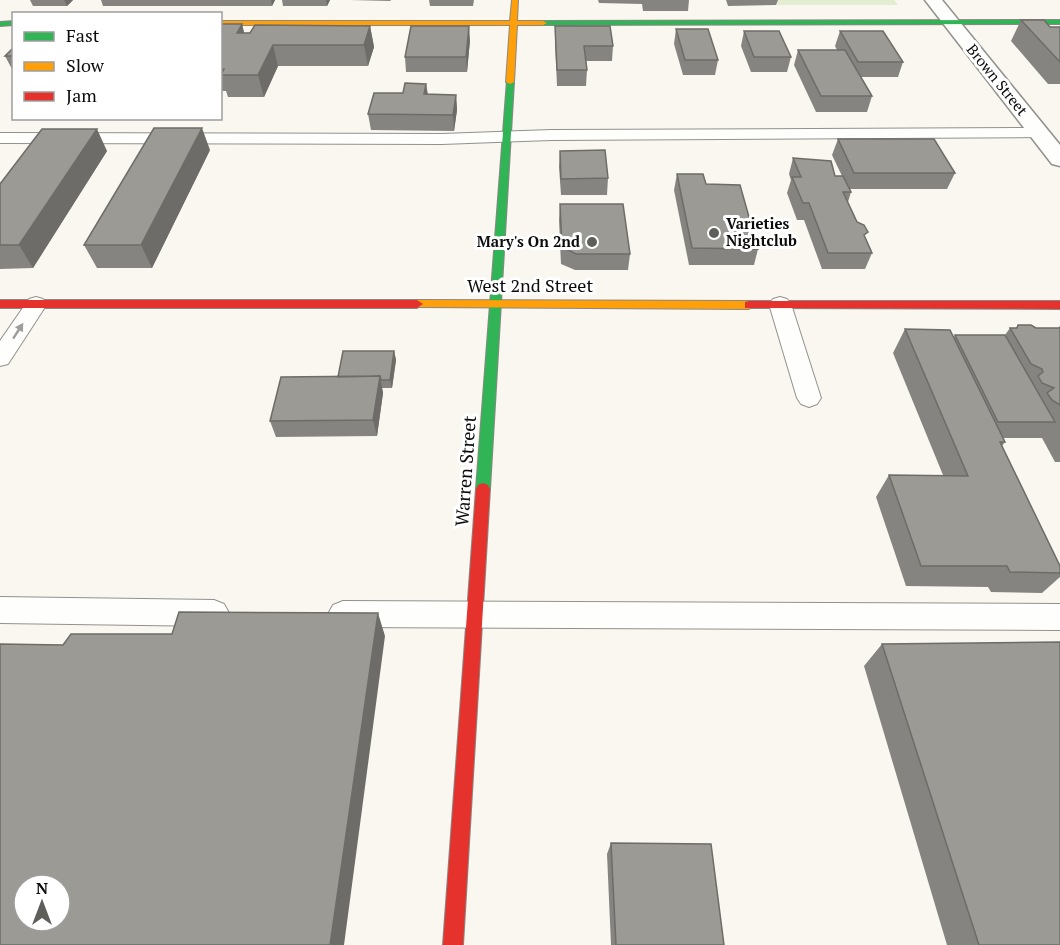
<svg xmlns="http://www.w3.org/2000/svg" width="1060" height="945" viewBox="0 0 1060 945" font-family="'PT Serif',serif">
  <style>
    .green { fill: #e3edd1 }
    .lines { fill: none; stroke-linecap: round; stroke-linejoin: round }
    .lane-casing { stroke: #92918e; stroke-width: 2 }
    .street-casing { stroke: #92918e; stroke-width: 3 }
    .fast-casing { stroke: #898884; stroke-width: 2 }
    .slow-casing { stroke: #898884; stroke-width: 2 }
    .jam-casing { stroke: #898884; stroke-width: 2 }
    .lane { fill: #fefefd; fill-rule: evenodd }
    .street { fill: #fefefd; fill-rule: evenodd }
    .fast { fill: #30b455; fill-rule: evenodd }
    .slow { fill: #ff9f0a; fill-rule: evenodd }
    .jam { fill: #e5322d; fill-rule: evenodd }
    .wall { fill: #868480 }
    .shaded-wall { fill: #6d6c68 }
    .building { fill: #9c9a95; stroke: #6d6c68; stroke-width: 1.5; fill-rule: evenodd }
    .oneway { fill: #9d9d9c }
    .poi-dot { fill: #5e5e5b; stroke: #fff; stroke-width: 2 }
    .labels { text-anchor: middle; stroke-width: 6; stroke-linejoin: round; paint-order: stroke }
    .far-street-label { font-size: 15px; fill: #0b0b0b; stroke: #fff }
    .far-poi-label { font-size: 15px; font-weight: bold; fill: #0b0b0b; stroke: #fff; text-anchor: start }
    .street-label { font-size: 18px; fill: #0b0b0b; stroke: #fff }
  </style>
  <rect width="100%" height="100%" fill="#f9f7ef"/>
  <path class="green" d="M774,0H894L898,5H776Z"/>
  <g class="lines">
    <g class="lane-casing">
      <path id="lane" d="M1039,128L1047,133L1045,137L552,140L442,144L0,143V133L442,134L552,130Z
        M36,297L43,299L47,304L8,364L0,366V341L29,299Z
        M780,297L787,299L791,304L821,398L817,404L809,407L801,404L797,398L769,304L773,299Z
        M0,597L214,600L224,604L229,613L224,622L214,626L0,623Z
        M343,601L1060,604V630L343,627L333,623L328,614L333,605Z"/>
    </g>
    <g class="street-casing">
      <path id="street" d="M925,0H942L1060,145V166L1052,164Z"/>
    </g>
    <g class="fast-casing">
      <path id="fast" d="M1060,20V24L543,25L539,23L543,21Z
        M14,21V25L0,26V22Z
        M507,80L514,82L490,489L488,493H478L476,489Z"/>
    </g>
    <g class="slow-casing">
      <path id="slow" d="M512,0H518L517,21H543L547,23L543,25H517L514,82L510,84L506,82L510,25H220V21H510Z
        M417,300L749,301L755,305L749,309L413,307L411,304Z"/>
    </g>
    <g class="jam-casing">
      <path id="jam" d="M0,300H417L423,304L417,308H0Z
        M749,301H1060V309L745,308V302Z
        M483,483L488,485L490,489L463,945H443L476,489L478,485Z"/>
    </g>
    <use href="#lane" class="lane"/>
    <use href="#street" class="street"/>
    <use href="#fast" class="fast"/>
    <use href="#slow" class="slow"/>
    <use href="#jam" class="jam"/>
  </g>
  <path class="wall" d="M30,0H73L67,6H33Z
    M101,0H275L272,6H103Z
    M282,0H330L327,6H283Z
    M350,0H391L390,1Z
    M429,0H474L473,6H430Z
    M598,0H689L688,11H643L642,4L599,3Z
    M726,0H778L776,5L728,6Z
    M1021,20L1050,27H1060V84H1048L1011,41Z
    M220,24H242L244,33L370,26L374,47L368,66H278L264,97H228L226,91H220Z
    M555,26L613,46L612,61H586L587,70L586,86H557L555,41Z
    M676,29L718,60L715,75H683L674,44Z
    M744,31L791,57L787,72H751L741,46Z
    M840,31L903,62L898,77H861L872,96L867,112H816L794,65L798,50H837L835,46Z
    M470,40L467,72H406L405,57Z
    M14,47V71H13L5,56Z
    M426,84L428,94L456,95L457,110L454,131L371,130L368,114L403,93Z
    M838,139L955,173L947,189H850L851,192L848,202L872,253L865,269H822L804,220H797L787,193L791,180L789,174L793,158L835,176H842L832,155Z
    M210,150L152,268H97L84,245Z
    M107,151L33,268L0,269V184Z
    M560,151L608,178L607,195H561L559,167Z
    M677,174L706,184L758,249L754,265H689L674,190Z
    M560,204L630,254L628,270H575L561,264L559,220Z
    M1018,325L1036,328H1059L1060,327V462H1055L1042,438H1003L1005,442L1002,446L1060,566V577L1042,593L991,592L988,587L906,586L876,497L889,475H943L893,353L905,329L954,337L955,335H1005L1010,328H1016Z
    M394,351L396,360L392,388H382L383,393L377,436L276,437L270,421Z
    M882,644L1060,945H947L864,666Z
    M611,843L724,945H611L607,854Z"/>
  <path class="shaded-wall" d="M64,0H73L67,6Z
    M271,0H275L272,6Z
    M326,0H330L327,6Z
    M242,24L247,45L237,33Z
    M370,26L374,47L368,66L364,45Z
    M469,26L470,40L467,72L466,57Z
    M273,45L278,66L264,97L258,75Z
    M426,84L428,99L424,94Z
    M456,95L457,110L454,131L453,115Z
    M202,128L210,150L152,268L141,245Z
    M97,129L107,151L33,268L19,245Z
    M394,351L396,360L392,388L390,380Z
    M380,376L383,393L377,436L373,420Z
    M378,613L385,636L344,945H330Z"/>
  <path class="building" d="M1021,20H1044L1050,27H1060V62Z
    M220,24H242L237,33H250L255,25L370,26L364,45H273L258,75H221L224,69H220Z
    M411,26H469L466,57H405Z
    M555,26H610L613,46H584L587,70H557Z
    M676,29H708L718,60H685Z
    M744,31H779L791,57H754Z
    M840,31H883L903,62H858Z
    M14,47V56H5Z
    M798,50H845L872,96H821Z
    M405,83L426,84L424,94L456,95L453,115L368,114L374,93H403Z
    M154,128H202L141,245H84Z
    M42,129H97L19,245H0V184Z
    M838,139H934L955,173H854Z
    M605,150L608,178L561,179L560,151Z
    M793,158L831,161L835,176H843L851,192H843L857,222L864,225L868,232L864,235L872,253H828L809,203H803L792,177H801Z
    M677,174H703L706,184L740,185L758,249L692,248Z
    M560,204H623L630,254H576L562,247Z
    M1018,325H1031L1036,328H1059L1060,327V405L1052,400L1047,393L1054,388L1042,383L1038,376L1043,372L1042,369L1031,364L1010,328H1017Z
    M905,329L950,330L1005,442H1000L1060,566V573L1010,572L1007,566H921L889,475L968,476Z
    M955,335H1005L1055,422H998Z
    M343,351H394L390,380H381L380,376L338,377Z
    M380,376L373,420L270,421L281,377Z
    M179,612L378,613L330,945H0V644L63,645L71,634H172ZM24,885H60V921H24Z
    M1060,642V945H979L882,644Z
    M611,843L711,844L724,945H616Z"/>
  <defs><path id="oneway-solid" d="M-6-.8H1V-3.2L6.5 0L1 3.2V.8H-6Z" transform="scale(1.5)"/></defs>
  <use class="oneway" href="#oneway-solid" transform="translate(18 331) rotate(-57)"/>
  <g class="poi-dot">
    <circle cx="714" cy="233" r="6"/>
    <circle cx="592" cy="242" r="6"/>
  </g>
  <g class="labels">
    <g class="far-street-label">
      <text transform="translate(997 80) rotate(51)" y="5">Brown Street</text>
    </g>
    <g class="far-poi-label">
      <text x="726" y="229">Varieties<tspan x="726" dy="17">Nightclub</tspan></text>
      <text x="580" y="247" text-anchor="end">Mary's On 2nd</text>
    </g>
    <g class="street-label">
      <text x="530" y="292">West 2nd Street</text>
      <text transform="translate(466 471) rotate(-86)" y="6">Warren Street</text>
    </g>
  </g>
  <rect x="12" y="12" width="210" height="108" fill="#ffffff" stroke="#9d9d9d" stroke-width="1.5"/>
  <rect x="24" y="32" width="30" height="9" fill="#30b455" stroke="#9d9d9d" stroke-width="1.5"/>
  <text x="66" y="42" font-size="18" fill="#0b0b0b">Fast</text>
  <rect x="24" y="62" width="30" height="9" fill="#ff9f0a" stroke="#9d9d9d" stroke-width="1.5"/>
  <text x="66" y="72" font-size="18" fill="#0b0b0b">Slow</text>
  <rect x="24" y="92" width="30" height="9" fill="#e5322d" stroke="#9d9d9d" stroke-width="1.5"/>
  <text x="66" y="102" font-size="18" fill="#0b0b0b">Jam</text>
  <g transform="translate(42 903)"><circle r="28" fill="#ffffff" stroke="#9d9d9d" stroke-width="1.5"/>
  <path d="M0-4.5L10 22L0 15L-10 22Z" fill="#5e5e5b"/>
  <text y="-9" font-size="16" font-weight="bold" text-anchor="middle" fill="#0b0b0b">N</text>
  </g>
</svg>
